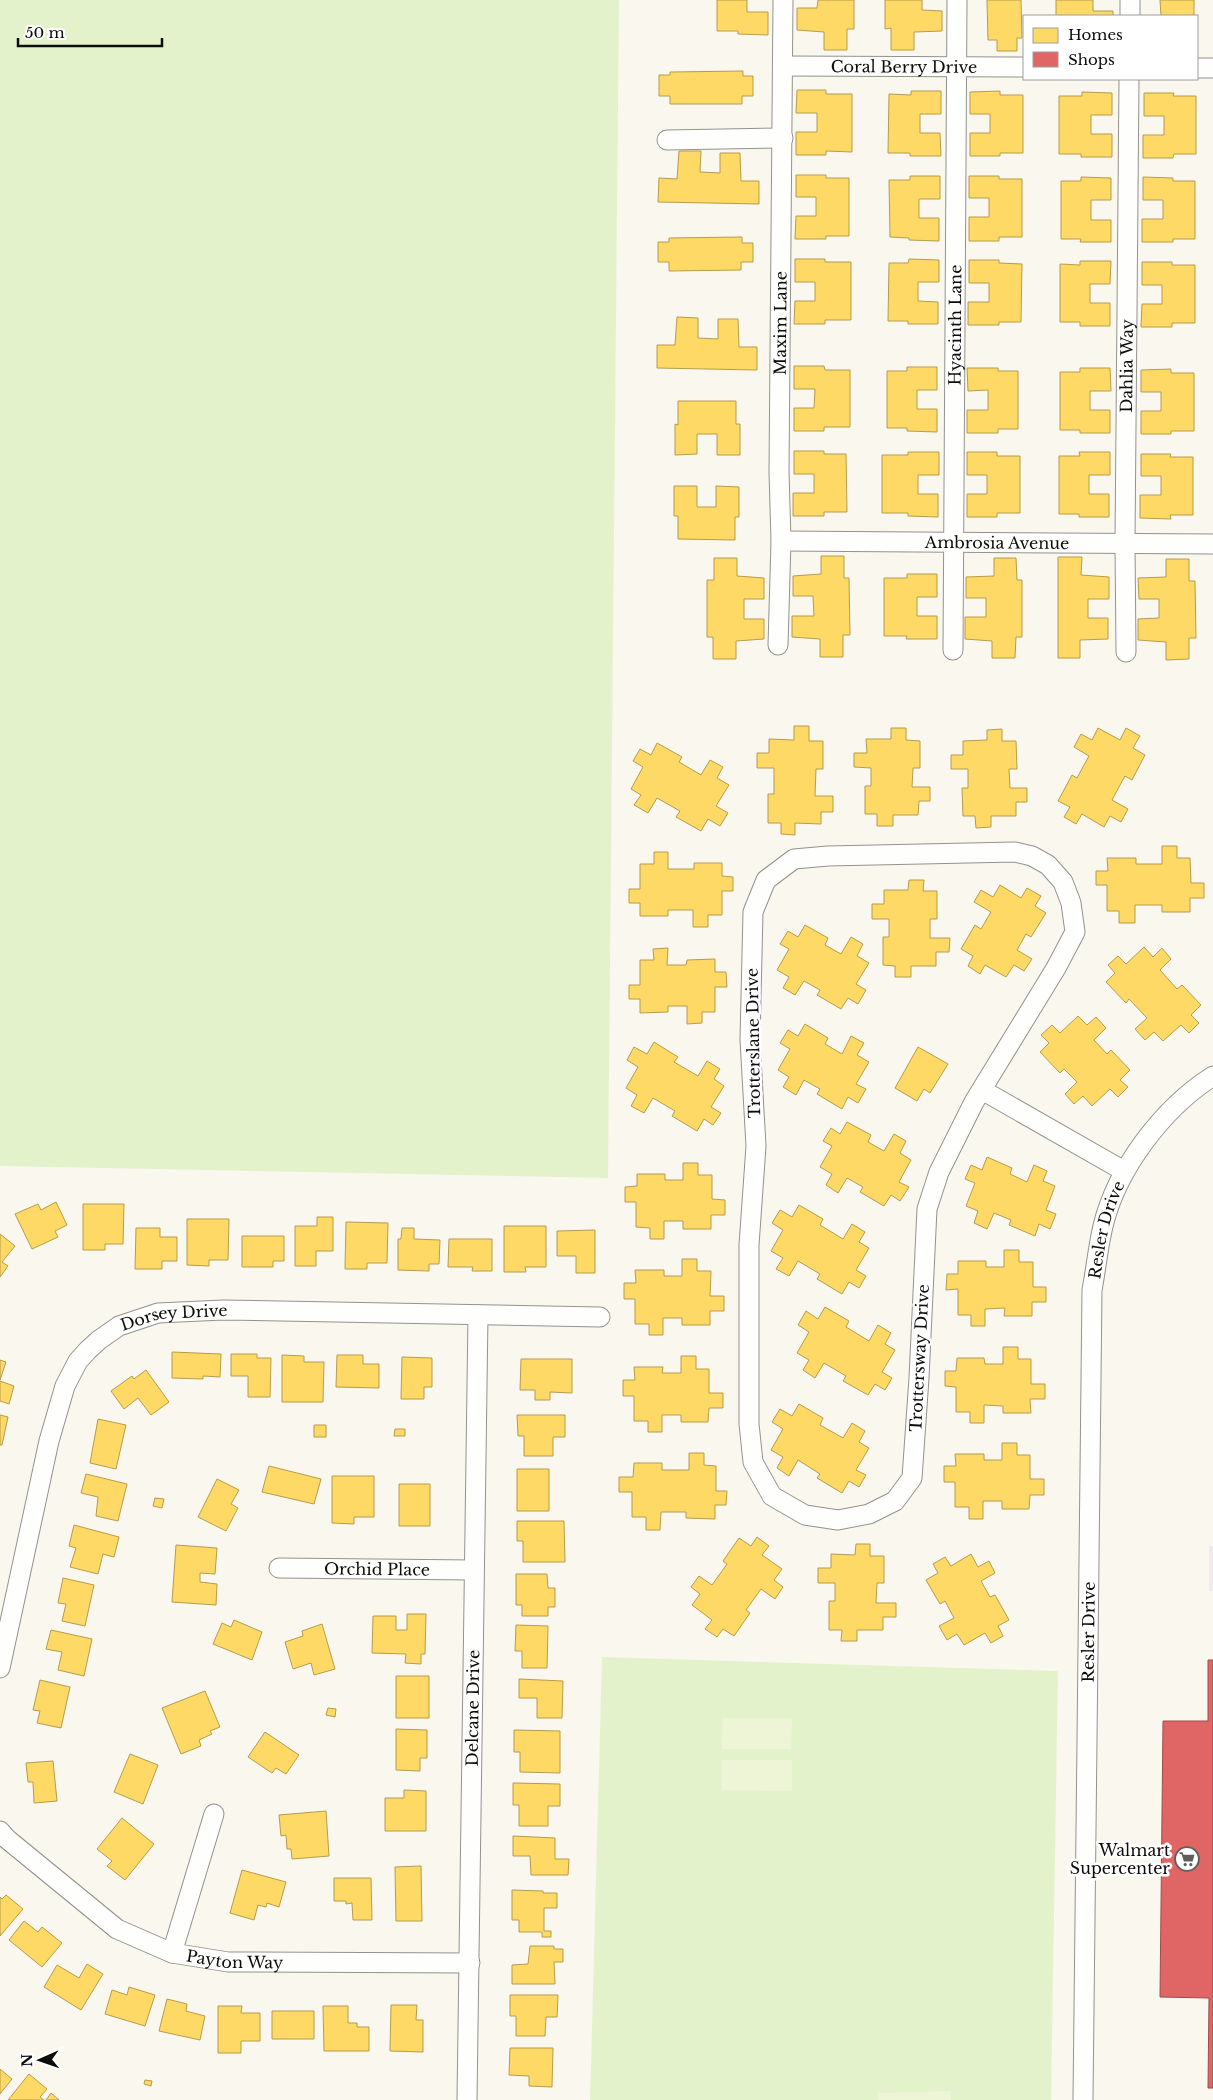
<svg xmlns="http://www.w3.org/2000/svg" width="1213" height="2100" viewBox="0 0 1213 2100" font-family="'Libre Baskerville',serif">
  <style>
    .industrial { fill: #f1e9ed }
    .green { fill: #e4f2cc }
    .pitch { fill: #eef5d6 }
    .homes { fill: #ffd966; stroke: #b69c4b }
    .shops { fill: #e06666; stroke: #a04b4b }
    .lines { fill: none; stroke-linecap: round; stroke-linejoin: round }
    .minor-casing { stroke: #93928e; stroke-width: 21 }
    .minor { stroke: #fefefd; stroke-width: 19 }
    .labels { text-anchor: middle; stroke-width: 5; stroke-linejoin: round; paint-order: stroke }
    .street-label { font-size: 16px; fill: #0c0c0c; stroke: #fff }
    .poi-label { font-size: 16px; fill: #0c0c0c; stroke: #fff; text-anchor: end }
  </style>
  <rect width="100%" height="100%" fill="#faf7ef"/>
  <path class="industrial" d="M1209,1546H1213V1591H1209Z"/>
  <path class="green" d="M0,0H619L608,1178L0,1166Z
    M602,1657L1058,1671L1051,2100H590Z"/>
  <path class="pitch" d="M723,1718H792L791,1749H722Z
    M722,1760H792V1791L722,1790Z
    M951,2091V2100H878V2093Z"/>
  <path class="homes" d="M717,0H747V12H768V35L738,34V31H717Z
    M818,0H854V29H847V50H824V32L797,30V8H817Z
    M885,0H922V10L942,11V31L914,32V50H891V28L885,29Z
    M987,0H1021L1022,38H1017V51H997V40H988Z
    M1056,0H1093V11H1113V16H1056Z
    M1160,0H1194V16H1161Z
    M743,71V76H753V96H742V104H670V96H659V75H670V72Z
    M797,90H826V94H852V152L826,151V155H796V132H817V113H796Z
    M911,91H941V114H920V133H940L941,156H910V153H888L889,94L911,95Z
    M1000,91V95H1023V153H1000V156H970V133H990V114H970V92Z
    M1082,92L1112,93V115H1091V134H1112V157H1081V154H1059V96H1082Z
    M1144,93H1174L1173,96H1196V154H1174L1173,158H1143V135H1164V116H1144Z
    M679,151H701L700,172L720,173V153H740L741,181H759V204L658,202L659,178L677,179Z
    M796,175H826V178H849V236H826V239H795L796,216H816V197H796Z
    M910,176H940V199H919V218H939V241L909,240V238L890,237L889,180H910Z
    M969,176H999V179H1022V237H999V241H969V217H989V198H969Z
    M1081,177L1111,178V200H1091V220H1111V242H1080L1081,239H1061V181H1081Z
    M1143,177L1173,178V181H1195V239H1173V242H1142V219H1163V200H1143Z
    M742,237V243H753V262H741V270L669,271V262H658V242H669V238Z
    M795,259H825V262H851V320H825V324H794L795,301H815V282H795Z
    M909,259L939,260V282H918V301L938,302V324H908V321H888L889,263H908Z
    M969,260H999V263L1022,264L1021,322H999V325H968V302H989V283H969Z
    M1080,261H1111L1110,284H1090V303H1110V326H1080V322H1060V264L1080,265Z
    M1142,262H1172V265H1195V323H1172V327H1141L1142,304H1162V285H1142Z
    M677,317L698,318V338L718,339V319H738L739,347H757V370L657,368V345H675Z
    M794,366H824L825,370H850V427H824V431H794V408H814L815,389H794Z
    M907,367H937V390H917V409H937V432L907,431V428H887V371H907Z
    M967,368H998V371H1018V429H998V433H967V410H988V390L968,391Z
    M1080,368H1110L1111,391H1090V410H1110V433H1080V430H1060V372H1080Z
    M1171,369V373H1194V431H1171V434H1141V411H1161V392H1141V370Z
    M678,401H736V424H740V455H717V434H697V454L675,455V424L678,425Z
    M794,451H824V454H846L847,512H824V516H793V493H814V474H794Z
    M908,452H939V475H918V494H938V517L908,516V513H882V455H908Z
    M967,452H997V456H1020V513H997V517H967V494H987V475H967Z
    M1079,452H1110V475H1089V494H1109V517H1079V514H1059V456H1080Z
    M1141,454H1171L1170,457H1193V515H1170L1171,519L1140,518V495H1161V476H1141Z
    M674,486H697V507H716V486L739,487V517H735V540L678,539V516H674Z
    M821,556H844V578H849L850,635H843V657H820V639L792,637V616H814L813,596H793V576L821,574Z
    M1058,557H1082L1081,575L1109,577V599H1088V618H1108V639L1080,640V658H1058Z
    M714,558H737V576L764,578V599H744V619H764V639L736,641V659H713V637H707V580H714Z
    M994,558H1016L1017,580H1022V637H1016L1015,658H992V641L965,639V617H986V598H966V577L994,576Z
    M1166,559H1189V581H1195L1196,638H1189V659L1166,660V642L1138,640V619L1159,618V599H1139L1138,578L1166,577Z
    M907,574H937V597H917V616H937V639H906L907,636H884V578H907Z
    M794,726H809V741H823V769H816L815,796H833V812H821V824L795,823V835L781,834V823H768V794H774V768H757V753H769V739L794,740Z
    M891,728H906V740L920,741V768H913L912,787H930V801H919L918,815H893V826H877V814H865V786H871V768L854,767V753H867L866,739H891Z
    M1098,728L1120,740L1126,728L1140,736L1133,748L1145,755L1132,780L1125,776L1112,800L1128,809L1121,822L1110,816L1104,827L1082,814L1076,824L1064,817L1070,807L1058,801L1072,775L1077,778L1089,756L1074,747L1081,734L1092,740Z
    M1002,729V741H1016L1017,769H1009L1010,788H1027V802H1016V816H991V827L976,828L975,816H963L962,788H968V769H951V755H963V741L987,740V730Z
    M657,743L682,757L679,762L701,775L710,760L723,767L717,778L729,785L716,806L728,813L720,826L708,819L701,831L676,817L680,811L657,798L648,813L634,805L641,795L631,789L643,767L633,761L640,749L651,755Z
    M1162,846H1177V858H1190L1191,883H1204V898H1190V912H1162V905H1135V923H1119V911H1107V885H1096V871H1108L1107,858H1136V864H1162Z
    M654,852H668V869H694V863H722V876L733,877V891H722V915H708V927H693V910H668V916H640V903H629V889H640V864H654Z
    M909,880H924L923,891H937V919H930V938H950L949,952H936V966H911V977H895V966L883,965V937H889V919H872V904H884V890H908Z
    M1000,885L1021,898L1027,888L1041,896L1035,906L1046,913L1031,937L1026,934L1017,950L1032,959L1024,971L1014,965L1006,977L985,965L980,974L968,966L973,956L961,949L975,925L981,929L991,912L974,902L981,890L993,897Z
    M805,925L828,938L825,945L841,954L851,937L863,944L857,956L869,963L856,984L866,990L858,1004L848,998L841,1009L817,995L820,990L804,981L795,995L783,988L789,977L777,970L789,949L780,944L788,931L798,937Z
    M1144,947L1153,957L1162,948L1171,959L1160,970L1177,989L1182,985L1201,1005L1191,1015L1199,1023L1189,1033L1181,1025L1163,1041L1154,1032L1145,1040L1135,1029L1147,1018L1129,999L1126,1003L1106,982L1115,973L1108,965L1118,956L1126,964Z
    M668,948L667,965H686L687,960L715,959V972H726L727,987H715V1012H702V1023L687,1024V1006H668V1012L640,1013V999H629V985H640V960H654L653,949Z
    M1078,1016L1087,1025L1096,1017L1106,1028L1094,1040L1107,1054L1111,1050L1130,1070L1120,1080L1128,1087L1118,1097L1110,1089L1092,1106L1083,1096L1074,1104L1065,1094L1077,1082L1064,1069L1060,1073L1040,1052L1049,1043L1041,1035L1052,1025L1060,1033Z
    M805,1024L828,1038L825,1044L842,1054L851,1036L864,1043L857,1055L869,1062L856,1084L866,1089L858,1103L848,1097L842,1109L817,1094L820,1089L804,1080L796,1095L783,1087L789,1077L778,1070L790,1049L780,1043L788,1030L798,1036Z
    M654,1042L678,1057L674,1062L698,1076L707,1061L720,1069L714,1079L724,1086L711,1107L721,1113L713,1125L704,1119L697,1131L672,1116L675,1111L653,1098L644,1113L631,1106L637,1095L626,1088L638,1067L627,1060L634,1047L647,1054Z
    M918,1047L948,1064L930,1093L924,1089L917,1101L895,1088Z
    M847,1122L871,1135L868,1142L884,1151L894,1134L906,1141L900,1153L911,1160L899,1182L909,1187L900,1201L891,1195L884,1206L860,1192L863,1187L847,1178L838,1193L826,1185L832,1174L820,1167L832,1146L823,1141L831,1128L840,1134Z
    M987,1157L1012,1168L1010,1174L1027,1182L1034,1165L1047,1171L1043,1181L1055,1186L1046,1210L1056,1214L1050,1229L1039,1224L1035,1236L1009,1225L1011,1220L994,1213L987,1229L974,1223L978,1211L966,1206L975,1183L965,1179L971,1165L982,1170Z
    M683,1163H698V1175H712V1199L725,1200V1215H711V1229H683V1221H664V1239H650V1228L636,1227V1202H625V1187L637,1186V1174H665V1180H683Z
    M56,1202L67,1225L55,1231L58,1237L32,1249L15,1214L38,1204L41,1210Z
    M83,1204H124L123,1244H105V1250H83Z
    M799,1205L823,1219L820,1225L843,1239L852,1224L865,1232L859,1242L869,1248L856,1270L866,1276L859,1288L849,1282L842,1294L817,1279L820,1274L798,1261L789,1276L776,1269L783,1258L771,1251L783,1230L772,1223L780,1210L792,1217Z
    M317,1217H333V1251H316V1266H295V1226H317Z
    M187,1219H229L228,1260H209V1266L187,1265Z
    M346,1222L388,1223L387,1263H367V1269H345Z
    M504,1226H546V1267H525L526,1272H504Z
    M136,1228H160V1237H177V1261H162V1269H135Z
    M402,1228H414V1239L440,1240L439,1264H429V1271L398,1270V1239H401Z
    M595,1230V1273H576V1256H557V1231Z
    M0,1234L15,1246L2,1262L8,1266L0,1277Z
    M242,1236H284V1261H273V1267H242Z
    M449,1239H492V1271H472L473,1267H448Z
    M1004,1250H1019V1262H1033V1287H1046V1302H1032V1316H1004L1005,1308L985,1309V1326H971V1315H958V1289L946,1290L947,1274H958V1261H986V1267H1004Z
    M682,1259H697V1271H711L710,1296H724V1311H710V1325H682V1318H663V1335H649V1324H635V1299H624V1283H636L635,1270H664V1276H682Z
    M825,1307L849,1321L846,1327L869,1341L878,1325L891,1333L885,1344L895,1350L882,1372L892,1378L885,1390L875,1384L868,1395L843,1381L846,1376L824,1363L815,1378L803,1370L809,1360L797,1353L809,1332L798,1325L806,1311L818,1319Z
    M1003,1347H1018V1359H1031V1384H1045V1399H1030L1031,1413H1003V1406L984,1405V1423H970V1412H956V1387L945,1386V1371H956L957,1358H984L985,1364H1003Z
    M172,1352L221,1354L220,1377L203,1376V1379L172,1378Z
    M231,1354H257V1358H271L270,1397H248V1376H231Z
    M282,1355L304,1356V1362H324L323,1402H282Z
    M337,1355H363V1364H379V1388L336,1387Z
    M681,1356H696V1369H709V1393H723V1408H709L708,1422H681V1415H662V1432H648V1421H634V1396H623V1380H635L634,1367H663L662,1373H681Z
    M402,1357L432,1358V1387H424V1399H401Z
    M521,1359H572V1393L550,1392V1400H535V1390H520Z
    M0,1360L6,1362L0,1380Z
    M146,1370L169,1402L151,1415L138,1398L124,1409L111,1391L132,1376L134,1379Z
    M0,1381L14,1386L9,1404L0,1401Z
    M799,1404L823,1418L820,1425L843,1438L852,1423L865,1431L859,1442L869,1448L856,1470L866,1475L859,1487L849,1481L842,1493L817,1478L820,1474L798,1460L789,1476L777,1468L783,1457L771,1450L783,1429L772,1422L780,1409L792,1416Z
    M0,1415L8,1417L2,1445H0Z
    M517,1415H565V1437H553V1456H524V1436H518Z
    M98,1419L126,1425L116,1469L90,1463Z
    M314,1425H326V1437H314Z
    M395,1429H405V1436H394Z
    M1002,1443H1017V1455H1030V1479H1044V1495H1030L1029,1509H1002V1501H983V1519H969V1507H955V1482H944V1466H956L955,1454H984V1460H1002Z
    M689,1453H704V1465L716,1466V1491H727L726,1505H715V1519L686,1518V1512H661L660,1530H646V1517H632V1492H619V1477H633L634,1463H662V1470H689Z
    M269,1466L321,1479L314,1504L262,1492Z
    M517,1469H549V1511H517Z
    M86,1474L127,1484L118,1521L96,1516L98,1497L81,1493Z
    M332,1476H374V1517H354V1524L332,1523Z
    M217,1479L239,1490L231,1504L238,1508L226,1531L198,1517Z
    M399,1484H430V1526H399Z
    M155,1498L164,1499L162,1508L153,1506Z
    M517,1521H564L565,1562H523V1541H517Z
    M74,1525L119,1537L114,1557L103,1554L98,1574L70,1567L76,1548L69,1546Z
    M757,1537L769,1546L762,1555L782,1569L774,1580L783,1587L775,1599L761,1589L746,1610L750,1613L734,1636L723,1629L717,1637L705,1629L712,1620L692,1605L700,1594L691,1587L699,1576L712,1585L727,1564L723,1561L739,1538L751,1546Z
    M856,1544H870V1556H884V1583H877L876,1603H896V1617H883V1630H857V1641H841L842,1630H829V1601H835V1583H818V1568H831V1554L855,1555Z
    M176,1545L217,1548L215,1574L200,1573V1582L217,1584L216,1605L172,1602Z
    M971,1554L978,1567L989,1561L995,1573L981,1581L990,1597L995,1595L1009,1620L998,1626L1003,1636L991,1643L985,1633L964,1645L957,1634L947,1640L939,1626L954,1618L945,1601L940,1604L926,1580L938,1573L933,1564L945,1557L951,1566Z
    M516,1574H547L548,1588H555V1607H548V1616H522V1605H516Z
    M63,1578L94,1585L85,1626L62,1621L66,1604L58,1603Z
    M407,1614H426L425,1654H421V1664L405,1663L406,1654L372,1653L373,1616H396V1630H407Z
    M234,1620L262,1632L252,1660L213,1644L222,1623L231,1627Z
    M322,1624L335,1669L314,1675L311,1663L293,1669L285,1642L303,1636L302,1631Z
    M516,1625L548,1626L547,1668H522V1651H515Z
    M51,1630L92,1639L84,1676L58,1670L62,1652L46,1649Z
    M396,1676H429V1718H396Z
    M519,1679L563,1681L562,1718H537V1698H519Z
    M40,1680L70,1687L61,1728L37,1723L40,1711L33,1710Z
    M205,1691L220,1727L210,1731L212,1734L199,1740L201,1746L181,1754L162,1708Z
    M328,1708L336,1709L335,1717L326,1715Z
    M396,1729L427,1730V1758H420V1771L396,1770Z
    M514,1730L560,1731V1773L520,1772V1752H514Z
    M265,1732L299,1755L286,1774L276,1768L272,1773L248,1757Z
    M130,1754L158,1765L143,1804L114,1792Z
    M53,1761L57,1801L34,1803L33,1782H28L26,1763Z
    M513,1783L560,1784V1806H548V1826H519V1805H513Z
    M404,1790L426,1791V1831H385V1798H404Z
    M326,1811L329,1856L292,1859L291,1849H287L286,1835L281,1836L279,1815Z
    M122,1818L154,1844L125,1880L107,1866L112,1861L97,1849Z
    M513,1836L555,1838V1859H569L568,1875H531L530,1856H513Z
    M421,1866L422,1921H396L395,1867Z
    M242,1870L286,1882L279,1907L267,1903L266,1907L258,1905L254,1920L230,1913Z
    M334,1878H371L372,1920H353L352,1903L346,1904V1901H334Z
    M512,1890L543,1891V1893H557V1908H544V1931H551V1937H542V1932H519V1920H512Z
    M6,1895L23,1909L0,1936V1897L2,1899Z
    M24,1921L38,1932L42,1927L62,1943L42,1967L9,1940Z
    M530,1946H554V1949H563V1962H554L555,1984H512V1965L528,1964Z
    M87,1964L103,1974L81,2010L44,1987L57,1965L79,1978Z
    M129,1987L155,1995L145,2026L105,2014L112,1990L127,1995Z
    M510,1995H558L557,2017H546L545,2036H516V2016H510Z
    M167,1999L187,2004L186,2011L205,2016L200,2040L159,2031Z
    M391,2005H417L416,2020H423V2052L390,2051Z
    M218,2006H242L241,2013H260V2041H241V2053H218Z
    M323,2006H348V2023H357V2027H369V2051H324Z
    M272,2011H314V2039H272Z
    M510,2048H553L552,2087L529,2086V2076L509,2075Z
    M0,2069L12,2079L0,2094Z
    M29,2074L47,2089L40,2097L44,2100H8Z
    M145,2080L152,2081L151,2086L144,2084Z
    M51,2093L59,2100H46Z"/>
  <path class="shops" d="M1208,1660H1213V2088H1208L1209,1998L1160,1997L1163,1721H1208Z"/>
  <g class="lines">
    <g class="minor-casing">
      <g id="minor">
        <path d="M1130,16V0"/>
        <path id="s1" d="M783,66L1024,67"/>
        <path d="M1197,68H1213"/>
        <path d="M667,140L783,138"/>
        <path id="s2" d="M781,541L1213,544"/>
        <path id="s3" d="M778,645L781,541L779,472L783,0"/>
        <path id="s4" d="M953,650L957,0"/>
        <path id="s5" d="M1126,652L1125,543L1129,79"/>
        <path d="M1015,852L1032,856L1048,865L1063,882L1071,903L1075,932L1056,968L974,1102L939,1172L927,1209L919,1378L912,1478L895,1501L869,1514L838,1520L805,1515L772,1496L753,1462L749,1424V1245L756,1146L750,1040L753,912L766,880L794,859L828,856Z"/>
        <path d="M982,1090L1124,1171"/>
        <path id="s6" d="M279,1568L473,1570"/>
        <path id="s7" d="M0,1668L49,1441L65,1386L78,1361L88,1350L99,1340L119,1326L158,1313L223,1310L600,1317"/>
        <path id="s8" d="M0,1831L7,1839L117,1929L172,1953L228,1962L470,1963"/>
        <path d="M172,1953L214,1814"/>
        <path id="s9" d="M467,2100L478,1315"/>
        <path id="s10" d="M1083,2100L1092,1290C1096,1269 1098,1247 1103,1226C1117,1168 1163,1108 1213,1076"/>
      </g>
    </g>
    <use href="#minor" class="minor"/>
  </g>
  <defs>
    <g id="supermarket-ring" transform="scale(1.25)"><circle r="9.5" fill="#fff" stroke="#5f5e5b" stroke-width="1.5"/><path d="M-6-5.5h2.5l.6 2H6L4.5 2H-2.5L-4.4-4H-6ZM-1.5 3.2a1.3 1.3 0 1 0 .1 0ZM3 3.2a1.3 1.3 0 1 0 .1 0Z" fill="#5f5e5b"/></g>
  </defs>
  <g fill-rule="evenodd">
    <use href="#supermarket-ring" x="1187" y="1859"/>
  </g>
  <g class="labels">
    <g class="street-label">
      <text dy="6" stroke="none"><textPath href="#s1" startOffset="121">Coral Berry Drive</textPath></text>
      <text dy="6" stroke="none"><textPath href="#s3" startOffset="322">Maxim Lane</textPath></text>
      <text dy="6" stroke="none"><textPath href="#s4" startOffset="325">Hyacinth Lane</textPath></text>
      <text dy="6" stroke="none"><textPath href="#s5" startOffset="286">Dahlia Way</textPath></text>
      <text dy="6" stroke="none"><textPath href="#s2" startOffset="216">Ambrosia Avenue</textPath></text>
      <text transform="translate(753 1043) rotate(-91)" y="6">Trotterslane Drive</text>
      <text dy="6" stroke="none"><textPath href="#s10" startOffset="872">Resler Drive</textPath></text>
      <text dy="6" stroke="none"><textPath href="#s7" startOffset="428">Dorsey Drive</textPath></text>
      <text transform="translate(919 1358) rotate(-87)" y="6">Trottersway Drive</text>
      <text dy="6" stroke="none"><textPath href="#s6" startOffset="98">Orchid Place</textPath></text>
      <text dy="6" stroke="none"><textPath href="#s10" startOffset="468">Resler Drive</textPath></text>
      <text dy="6" stroke="none"><textPath href="#s9" startOffset="392">Delcane Drive</textPath></text>
      <text dy="6" stroke="none"><textPath href="#s8" startOffset="276">Payton Way</textPath></text>
    </g>
    <g class="poi-label">
      <text x="1170" y="1856">Walmart<tspan x="1170" dy="18">Supercenter</tspan></text>
    </g>
  </g>
  <rect x="1023" y="15" width="175" height="65" fill="#ffffff" stroke="#9e9e9e"/>
  <rect x="1033" y="28" width="25" height="15" fill="#ffd966" stroke="#9e9e9e"/>
  <text x="1068" y="40" font-size="15" fill="#0c0c0c">Homes</text>
  <rect x="1033" y="52" width="25" height="15" fill="#e06666" stroke="#9e9e9e"/>
  <text x="1068" y="65" font-size="15" fill="#0c0c0c">Shops</text>
  <g transform="translate(40 2060) rotate(268)" stroke="#ffffff" stroke-width="4" paint-order="stroke">
  <path d="M0-4L9 19L0 12L-9 19Z" fill="#0c0c0c"/>
  <text y="-8" font-size="14" font-weight="bold" text-anchor="middle" fill="#0c0c0c">N</text>
  </g>
  <path d="M18 38v8h144v-8" fill="none" stroke="#0c0c0c" stroke-width="2.5"/>
  <text x="25" y="38" font-size="15" fill="#0c0c0c" stroke="#ffffff" stroke-width="4" paint-order="stroke">50 m</text>
</svg>
